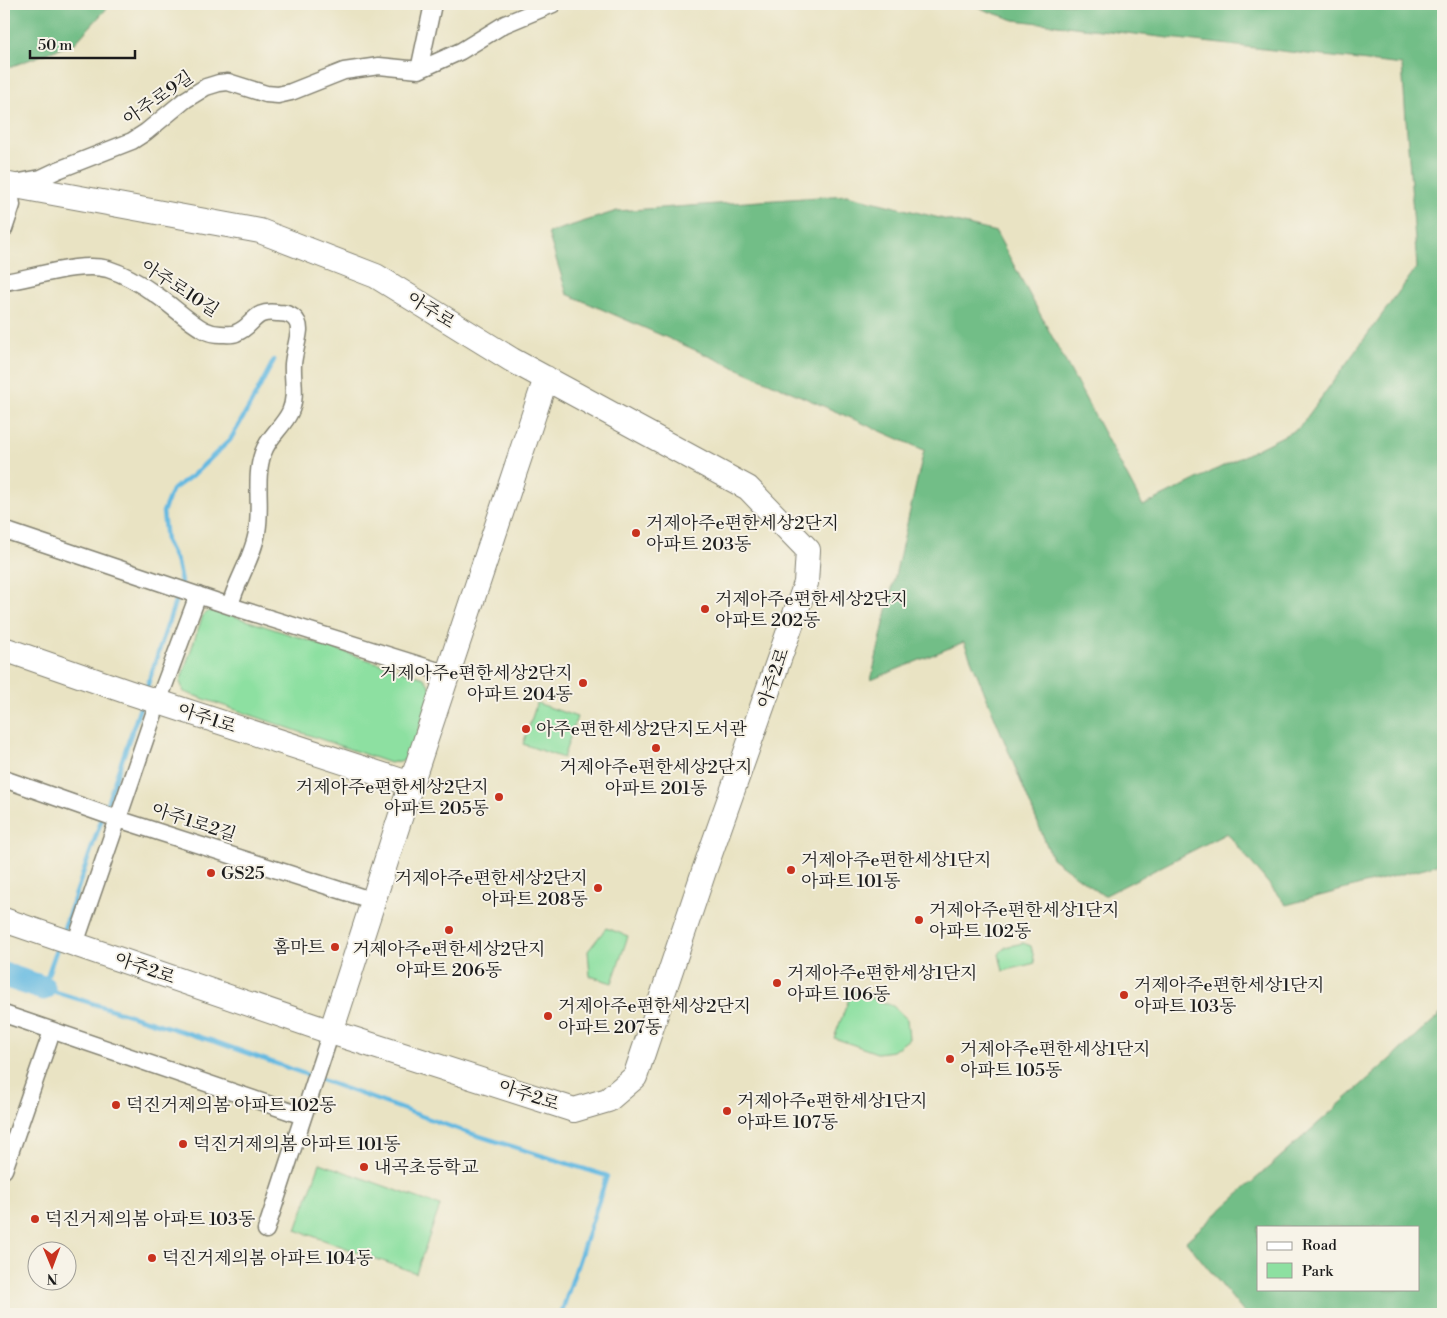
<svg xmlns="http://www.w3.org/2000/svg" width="1447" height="1318" viewBox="0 0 1447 1318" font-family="'Libre Bodoni','Noto Serif KR',serif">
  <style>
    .green { fill: #8de0a1; stroke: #547e5e }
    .forest { fill: #72be87; stroke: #476d52; fill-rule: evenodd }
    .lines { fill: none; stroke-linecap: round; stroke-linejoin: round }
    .stream { stroke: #64b9e1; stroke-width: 4.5 }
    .river { stroke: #64b9e1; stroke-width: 25 }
    .street-casing { stroke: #828070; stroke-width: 19 }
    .secondary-casing { stroke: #828070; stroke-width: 26 }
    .street { stroke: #fff; stroke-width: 16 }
    .secondary { stroke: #fff; stroke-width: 24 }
    .poi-dot { fill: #c8321e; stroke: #f7f3e8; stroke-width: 2 }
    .labels { text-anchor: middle; stroke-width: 4; stroke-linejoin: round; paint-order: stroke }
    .street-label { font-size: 18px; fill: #1c1c1c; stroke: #f7f3e8 }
    .poi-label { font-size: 18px; fill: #1c1c1c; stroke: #f7f3e8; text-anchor: start }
  </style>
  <rect width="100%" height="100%" fill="#f7f3e8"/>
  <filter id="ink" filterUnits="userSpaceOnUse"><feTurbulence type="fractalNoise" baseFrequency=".02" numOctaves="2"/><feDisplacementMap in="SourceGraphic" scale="10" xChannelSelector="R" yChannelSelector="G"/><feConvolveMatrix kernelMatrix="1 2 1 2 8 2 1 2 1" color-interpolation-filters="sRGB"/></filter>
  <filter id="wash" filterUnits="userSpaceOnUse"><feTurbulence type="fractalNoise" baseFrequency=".0096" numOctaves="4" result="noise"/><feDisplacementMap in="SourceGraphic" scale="20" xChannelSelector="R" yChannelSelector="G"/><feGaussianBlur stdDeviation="1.12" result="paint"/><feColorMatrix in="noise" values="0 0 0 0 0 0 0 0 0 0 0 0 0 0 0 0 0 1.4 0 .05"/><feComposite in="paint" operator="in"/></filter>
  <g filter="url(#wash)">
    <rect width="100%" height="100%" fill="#e9e3c3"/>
    <path class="green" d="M212,609L424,678L432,689L409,759L390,763L184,692L180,682L203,615Z
      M537,703L577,717L563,758L523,744Z
      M606,928L628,936L612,983L590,976L588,951Z
      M1023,943L1031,946L1035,963L1003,971L999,954L1005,947Z
      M852,991L893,1006L907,1019L909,1039L893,1051L877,1053L834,1038Z
      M320,1163L440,1206L416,1273L296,1230Z"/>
    <path class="forest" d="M4,4H111L75,43L4,69Z
      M967,4H1443V863L1286,905L1227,833L1104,896L1052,858L964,642L871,680L924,450L567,294L548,233L617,211L847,195L996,232L1143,506L1299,428L1417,267L1402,65L1014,20Z
      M1443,1012V1314H1245L1186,1241ZM1258,1227H1418V1289H1258Z"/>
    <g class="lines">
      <path class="stream" d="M180,586L181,582L177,563L166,541L163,512L172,490L193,475L230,440L248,409L274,360
        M146,690L178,593
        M62,934L141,705
        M58,946L43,988L216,1042L463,1131L607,1176L561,1314"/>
      <path class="river" d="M4,975L43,988"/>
    </g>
  </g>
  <g filter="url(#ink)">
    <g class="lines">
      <g class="street-casing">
        <path id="street" d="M419,70L461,51L505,24L553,4
          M419,70L433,4
          M4,229L12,205L9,184L41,178L58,170L132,141L146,132L185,100L206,87L219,83L228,82L266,94L278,95L291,92L344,71L379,66L419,70
          M4,282C33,278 80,261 108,269C124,274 141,284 155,294C172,305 186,320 204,330C210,333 214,334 221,334C226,334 232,335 236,333C255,326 252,309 278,313C283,313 289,314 293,317C297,320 299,325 299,330C298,341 294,353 293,364C292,380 297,397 290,412C283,427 268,437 263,453C254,478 262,506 257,532C253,558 236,581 230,606
          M4,530L230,606L448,674
          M4,779L118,819L374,901
          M75,944L158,702L198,595
          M4,1014L303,1116
          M4,1170L52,1031
          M266,1230L331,1032"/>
      </g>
      <g class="secondary-casing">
        <path id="secondary" d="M4,184L260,231L376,276L512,360L748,488L808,550L806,583L704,871L635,1077L608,1100L574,1110L331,1032L4,920
          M4,649L128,692L411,784
          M331,1032L411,784L546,378"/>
      </g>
      <use href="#street" class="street"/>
      <use href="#secondary" class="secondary"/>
    </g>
  </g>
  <g class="poi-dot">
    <circle cx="636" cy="533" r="5"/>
    <circle cx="705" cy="609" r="5"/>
    <circle cx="583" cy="683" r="5"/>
    <circle cx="526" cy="729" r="5"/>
    <circle cx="656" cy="748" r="5"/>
    <circle cx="499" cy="797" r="5"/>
    <circle cx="791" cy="870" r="5"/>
    <circle cx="211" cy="873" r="5"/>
    <circle cx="598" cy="888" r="5"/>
    <circle cx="919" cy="920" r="5"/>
    <circle cx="449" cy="930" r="5"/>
    <circle cx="335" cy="947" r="5"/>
    <circle cx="777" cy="983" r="5"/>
    <circle cx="1124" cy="995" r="5"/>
    <circle cx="548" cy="1016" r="5"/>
    <circle cx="950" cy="1059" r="5"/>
    <circle cx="116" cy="1105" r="5"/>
    <circle cx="727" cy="1111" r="5"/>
    <circle cx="183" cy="1144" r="5"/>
    <circle cx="364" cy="1167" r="5"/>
    <circle cx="35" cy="1219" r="5"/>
    <circle cx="152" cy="1258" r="5"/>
  </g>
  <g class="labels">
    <g class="street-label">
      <text transform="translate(158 98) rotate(-35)" y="6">아주로9길</text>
      <text transform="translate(180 288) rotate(33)" y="6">아주로10길</text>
      <text transform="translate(431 310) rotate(32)" y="6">아주로</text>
      <text transform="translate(773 678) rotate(-71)" y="6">아주2로</text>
      <text transform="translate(207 718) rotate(18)" y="6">아주1로</text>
      <text transform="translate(194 822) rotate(18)" y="6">아주1로2길</text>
      <text transform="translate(145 968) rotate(19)" y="6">아주2로</text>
      <text transform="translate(529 1095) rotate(18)" y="6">아주2로</text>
    </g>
    <g class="poi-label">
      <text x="646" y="529">거제아주e편한세상2단지<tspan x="646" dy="21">아파트 203동</tspan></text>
      <text x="715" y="605">거제아주e편한세상2단지<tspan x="715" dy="21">아파트 202동</tspan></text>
      <text x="573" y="679" text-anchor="end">거제아주e편한세상2단지<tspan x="573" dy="21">아파트 204동</tspan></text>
      <text x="536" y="735">아주e편한세상2단지도서관</text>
      <text x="656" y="773" text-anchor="middle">거제아주e편한세상2단지<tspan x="656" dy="21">아파트 201동</tspan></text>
      <text x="489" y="793" text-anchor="end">거제아주e편한세상2단지<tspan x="489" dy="21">아파트 205동</tspan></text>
      <text x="801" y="866">거제아주e편한세상1단지<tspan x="801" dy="21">아파트 101동</tspan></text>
      <text x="221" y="879">GS25</text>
      <text x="588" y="884" text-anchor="end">거제아주e편한세상2단지<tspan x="588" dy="21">아파트 208동</tspan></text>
      <text x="929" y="916">거제아주e편한세상1단지<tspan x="929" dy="21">아파트 102동</tspan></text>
      <text x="325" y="953" text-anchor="end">홈마트</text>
      <text x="449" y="955" text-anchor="middle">거제아주e편한세상2단지<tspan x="449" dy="21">아파트 206동</tspan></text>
      <text x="787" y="979">거제아주e편한세상1단지<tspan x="787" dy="21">아파트 106동</tspan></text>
      <text x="1134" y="991">거제아주e편한세상1단지<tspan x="1134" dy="21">아파트 103동</tspan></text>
      <text x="558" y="1012">거제아주e편한세상2단지<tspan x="558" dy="21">아파트 207동</tspan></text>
      <text x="960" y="1055">거제아주e편한세상1단지<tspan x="960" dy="21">아파트 105동</tspan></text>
      <text x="737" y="1107">거제아주e편한세상1단지<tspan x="737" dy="21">아파트 107동</tspan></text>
      <text x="126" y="1111">덕진거제의봄 아파트 102동</text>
      <text x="193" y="1150">덕진거제의봄 아파트 101동</text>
      <text x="374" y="1173">내곡초등학교</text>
      <text x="45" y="1225">덕진거제의봄 아파트 103동</text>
      <text x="162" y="1264">덕진거제의봄 아파트 104동</text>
    </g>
  </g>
  <rect width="1447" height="1318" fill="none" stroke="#f7f3e8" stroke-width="20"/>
  <rect x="1257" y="1226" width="162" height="65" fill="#f7f3e8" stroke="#9f9d96"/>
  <rect x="1267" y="1242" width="25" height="8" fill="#ffffff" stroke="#9f9d96"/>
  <text x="1302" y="1250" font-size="15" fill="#1c1c1c">Road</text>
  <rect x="1267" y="1263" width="25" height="15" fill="#8de0a1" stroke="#9f9d96"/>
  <text x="1302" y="1276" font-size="15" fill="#1c1c1c">Park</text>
  <g transform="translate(52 1266) rotate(179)"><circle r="24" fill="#f7f3e8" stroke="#9f9d96"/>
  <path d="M0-4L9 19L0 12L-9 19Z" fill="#c8321e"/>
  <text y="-8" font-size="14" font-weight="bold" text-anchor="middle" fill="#1c1c1c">N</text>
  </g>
  <path d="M30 50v8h105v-8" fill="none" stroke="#1c1c1c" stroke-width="2.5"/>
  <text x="38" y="50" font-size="15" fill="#1c1c1c" stroke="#f7f3e8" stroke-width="4" paint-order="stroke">50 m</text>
</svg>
